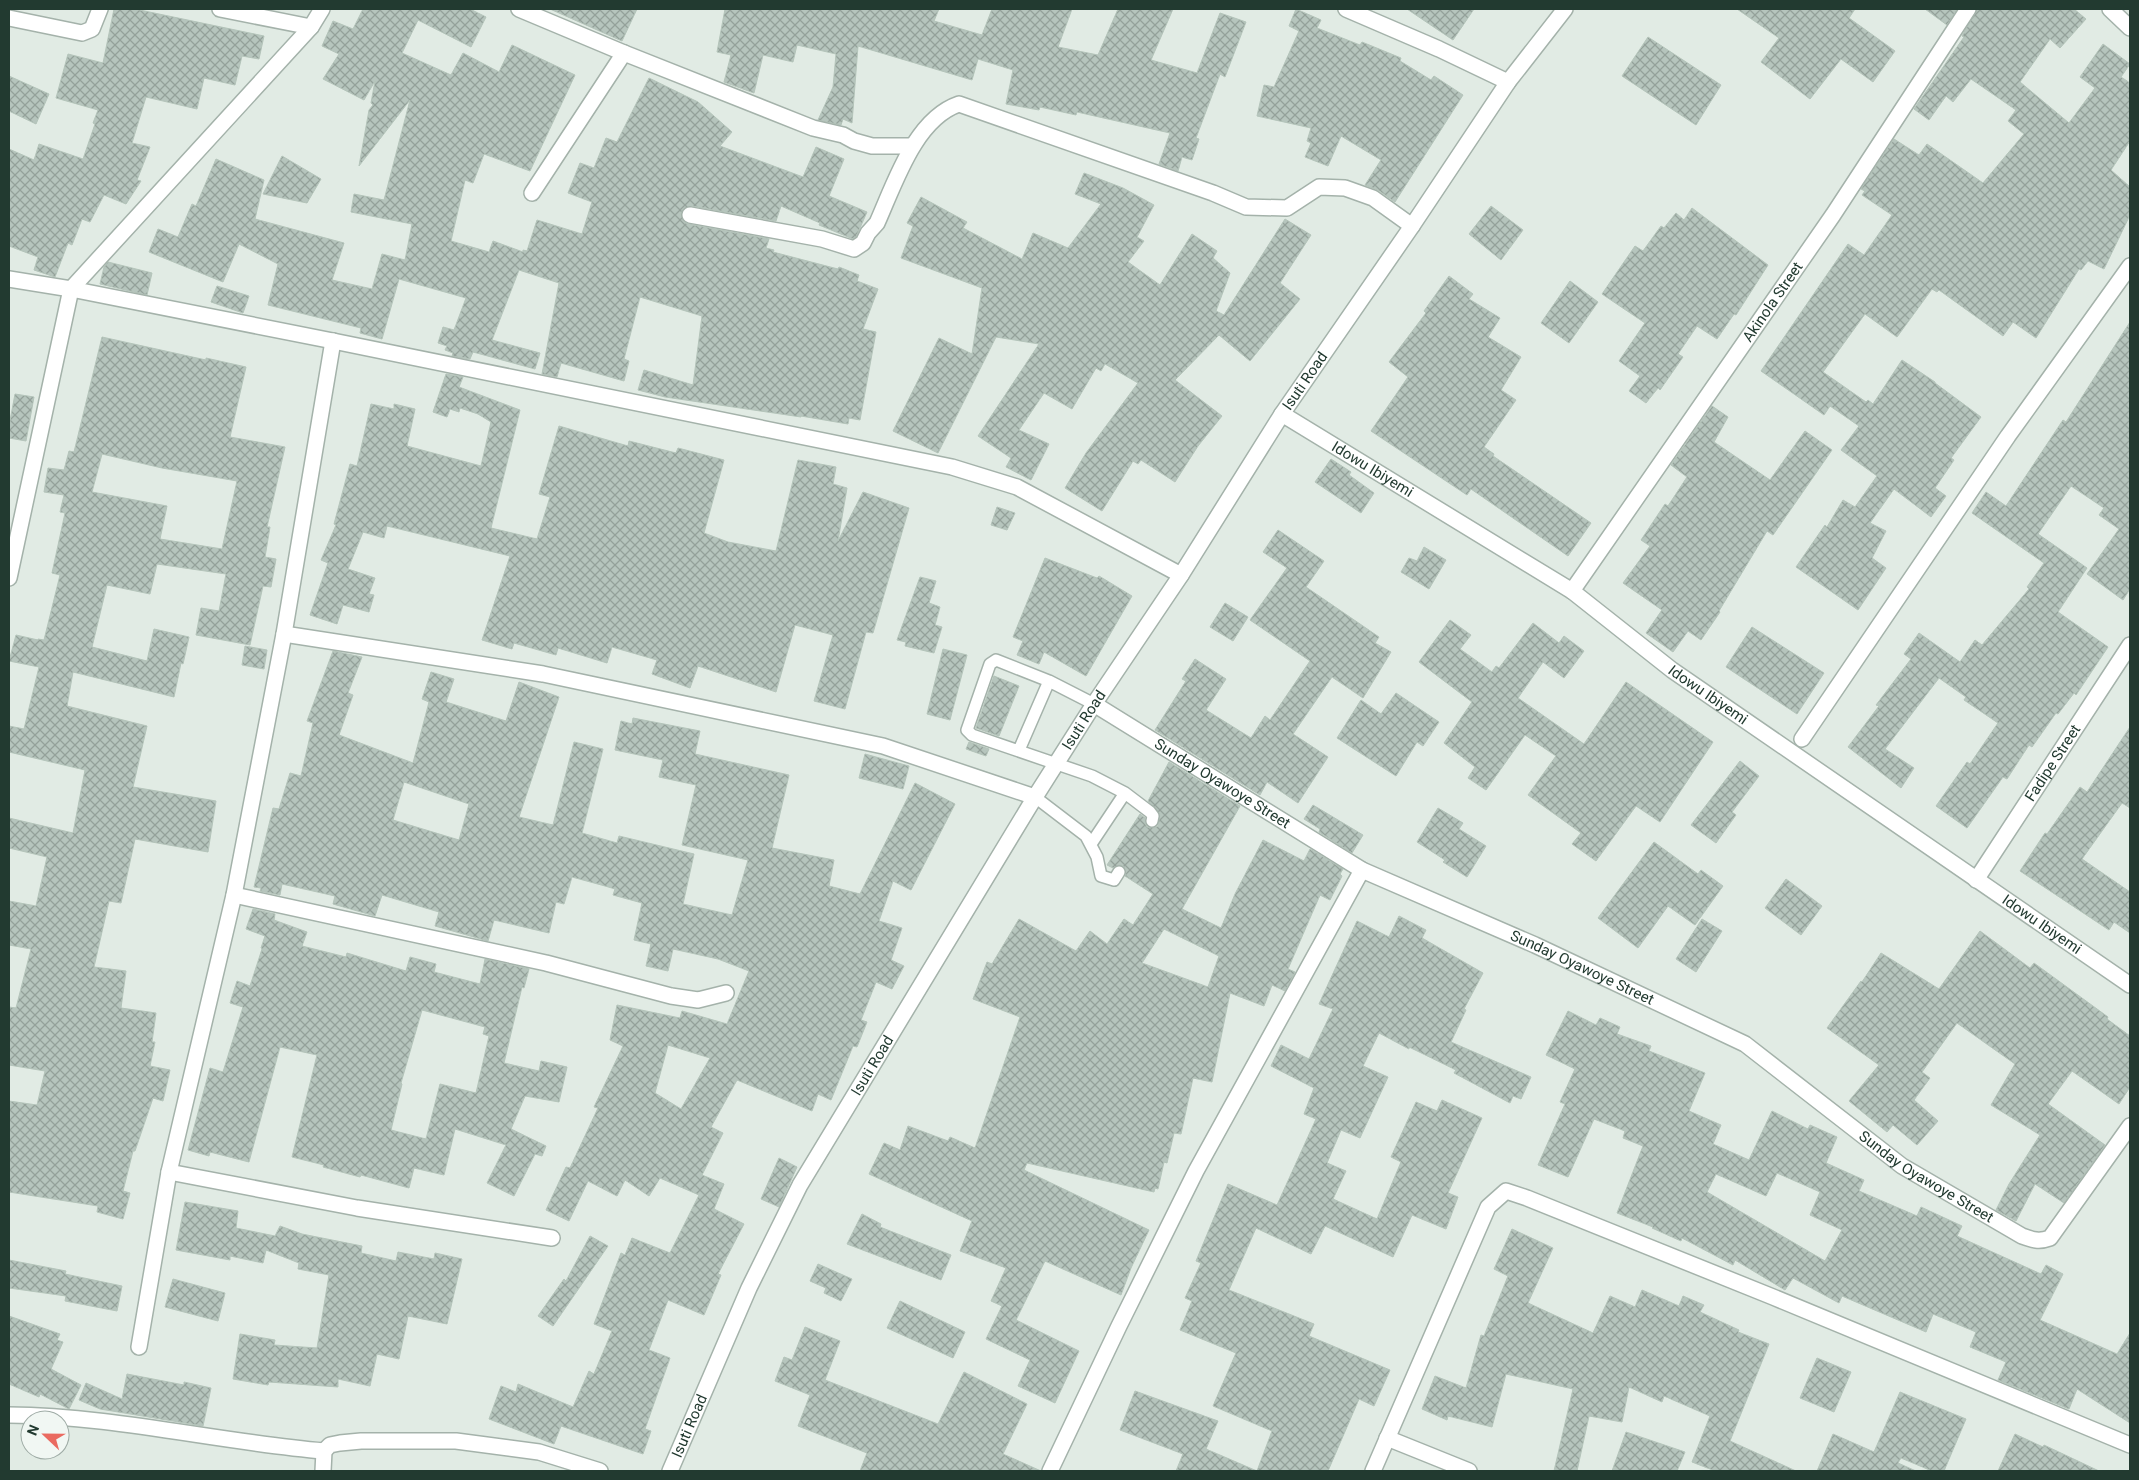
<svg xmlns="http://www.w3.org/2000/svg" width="2139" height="1480" viewBox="0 0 2139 1480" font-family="Roboto,sans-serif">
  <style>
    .building { fill: url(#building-cross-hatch); stroke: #b4c4ba; fill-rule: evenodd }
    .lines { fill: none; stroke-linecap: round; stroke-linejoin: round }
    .service-casing { stroke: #a4b2aa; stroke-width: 14 }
    .minor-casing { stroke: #a4b2aa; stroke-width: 18 }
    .tertiary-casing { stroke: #a4b2aa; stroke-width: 18 }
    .service { stroke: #fff; stroke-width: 11 }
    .minor { stroke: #fff; stroke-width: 15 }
    .tertiary { stroke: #fff; stroke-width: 15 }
    .labels { text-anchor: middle; stroke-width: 5; stroke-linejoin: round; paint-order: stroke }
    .street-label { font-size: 15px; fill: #223a30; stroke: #f1f7f3 }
  </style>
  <defs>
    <pattern id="building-cross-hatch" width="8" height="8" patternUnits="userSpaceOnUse" patternTransform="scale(1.25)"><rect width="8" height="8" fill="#b6c5bd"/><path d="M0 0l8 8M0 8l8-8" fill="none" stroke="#94a19a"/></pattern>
  </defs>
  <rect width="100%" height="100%" fill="#e1ebe4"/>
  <path class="building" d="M114,9H135L264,36L259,59L242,56L235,85L204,78L197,109L146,97L132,143L150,147L137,180L141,181L126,204L104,195L90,222L82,219L72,245L68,243L55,277L34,270L38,257L9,246V149L34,160L39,144L83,159L95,124L93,123L98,110L56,98L68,54L103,63Z
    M363,9H470L486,17L471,47L418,20L402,53L451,75L463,53L499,72L512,45L575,75L530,171L484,154L473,183L465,180L451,241L489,252L493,241L523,252V250L527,251L537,220L582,234L592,202L568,193L580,163L594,168L606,138L617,142L649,78L698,102L732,132L720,146L803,177L816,147L844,159L829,196L867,212L856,237L853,239L819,225L820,223L781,206L776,221L692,206L683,209L681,214L684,222L688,224L769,239L766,248L774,250L773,252L838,269L839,267L859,275L857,281L878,289L863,329L876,332L860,420L849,418L848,424L801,416V417L665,397L638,390L644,370L693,385L702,316L640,297L624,359L629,361L624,381L561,363L557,377L542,374L559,283L519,270L492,340L540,353L535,369L473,352L470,359L452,356L453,353L445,350L447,346L438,343L443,327L454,330L466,298L399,279L382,339L360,333L361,328L268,305L278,264L239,244L223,282L149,252L158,229L178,237L192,204L196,206L216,159L264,180L255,219L344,243L332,280L372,289L382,254L405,260L412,224L351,212L354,194L384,200L410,100L359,166L369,110L373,105L371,103L375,81L364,100L323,79L339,54L322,46L333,21L353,29Z
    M550,9H637L622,41Z
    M725,9H939L934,21L982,35L992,9H1072L1058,47L1098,55L1118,9H1173L1151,60L1197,73L1220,13L1246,22L1225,77L1220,74L1196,138L1199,139L1192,160L1182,157L1178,171L1159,164L1170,133L1077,112L1076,115L1040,107L1039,110L1006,104L1013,70L978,59L972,80L858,46L852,123L843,119L841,125L818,120L833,87L836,54L797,45L793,62L763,55L754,93L724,82L731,55L717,52Z
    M1296,9L1321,20L1317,28L1360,45L1362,42L1401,58L1400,61L1431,80L1434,76L1463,95L1395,202L1378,190L1365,185L1381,160L1341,136L1328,166L1305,157L1311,143L1307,141L1311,128L1257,116L1264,85L1274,87L1299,31L1289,26Z
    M1407,9H1474L1453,40Z
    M1737,9H1855L1849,18L1895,51L1873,82L1841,59L1810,99L1761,62L1779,38Z
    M1925,9H1957L1947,25Z
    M1977,9H2074L2086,19L2060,48L2050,39L2020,82L2069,123L2095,88L2080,77L2103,44L2130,64L2121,77L2130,83V141L2111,170L2130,187V215L2104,269L2088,261L2081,270L2079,269L2036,338L2013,322L2003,336L1939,290L1937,292L1932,289L1897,337L1865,314L1823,372L1866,402L1868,400L1873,404L1902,360L1935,382V383L1981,417L1951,458L1954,460L1935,488L1946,496L1931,517L1894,489L1870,523L1886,531L1872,558L1886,568L1858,610L1796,567L1825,525L1827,527L1843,500L1855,507L1877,476L1841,450L1859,426L1830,406L1824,415L1761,371L1848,244L1864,255L1892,215L1862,195L1865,191L1861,189L1894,139L1919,155L1927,144L1983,183L2024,134L2008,121L2016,110L1971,79L1953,102L1946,96L1929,120L1914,109L1964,37L1962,36Z
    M1648,37L1721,85L1696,125L1622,76Z
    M9,76L49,94L36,124L9,111Z
    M282,156L321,179L307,203L263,194Z
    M1084,173L1123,188L1154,205L1137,237L1144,241L1128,262L1160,285L1192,234L1217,251L1213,258L1230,273L1216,311L1224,315L1285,219L1311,235L1280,283L1300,299L1250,361L1219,335L1175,380L1222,416L1198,446L1175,482L1141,460L1138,464L1133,461L1102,511L1065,488L1086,453L1138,383L1105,364L1101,371L1096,368L1072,409L1044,393L1019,430L1049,444L1031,480L1006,467L1011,458L978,436L1039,344L996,337L938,453L893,431L939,338L972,354L982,288L901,258L913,226L907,223L921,197L967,222L963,228L1022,259L1033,233L1068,248L1101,204L1075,194Z
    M1491,206L1523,230L1501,260L1469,234Z
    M1692,208L1768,265L1736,315L1734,314L1717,339L1697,326L1678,354L1683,357L1660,390L1658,388L1646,403L1629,391L1640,376L1619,361L1645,323L1602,294L1635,246L1643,251L1661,226L1664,228L1676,213L1684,220Z
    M108,262L152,273L147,295L100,284L104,267Z
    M1449,276L1473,294L1469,299L1500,318L1488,337L1521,357L1501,390L1516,400L1484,447L1494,454L1493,456L1591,523L1568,556L1471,489L1467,495L1371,431L1408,377L1389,362L1426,313L1424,311Z
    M1570,281L1598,302L1569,343L1541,323Z
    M217,286L249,296L243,313L211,302Z
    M2130,322V589L2123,600L2087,574L2119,529L2099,515L2104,508L2071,486L2038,534L2087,568L2058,612L2108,647L2076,695L2074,693L2058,714L2056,713L2032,747L2029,745L2007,779L2003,777L1967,828L1936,806L1967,762L1970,764L1998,723L1964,700L1966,697L1939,678L1885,749L1914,768L1901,788L1848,747L1879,706L1876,705L1911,659L1904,654L1919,633L1960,662L1975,640L1982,645L2029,589L2027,587L2044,563L1972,513L1986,492L2006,506L2063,420L2066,422Z
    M102,337L206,360V358L246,367L230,437L285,447L267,527H270L265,557L276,559L271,587L263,586L250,645L196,635L201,608L219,611L226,574L157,564L150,594L107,585L92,647L147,661L154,629L189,637L183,664L181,663L174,697L73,672L67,706L147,726L133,787L216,801L208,852L135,839L121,903L109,901L94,967L126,971L121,1008L156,1013L152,1042H155L150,1066L170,1070L163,1101L153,1098L135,1151H133L123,1191L130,1193L123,1219L97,1212L98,1206L9,1192V1101L37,1105L45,1071L9,1065V1007L16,1008L31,949L9,945V901L36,906L47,857L9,848V818L73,833L85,770L9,752V726L24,729L39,667L9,661L16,635L38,640V639L44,640L60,575L52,573L65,513L60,512L64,495L44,492L48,468L64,470L69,451L74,452ZM102,454L162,468L237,481L222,549L160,539L167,506L92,492Z
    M446,374L463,377L459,387L520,410L491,528L537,539L550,497L539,494L559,426L628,446L629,441L676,453L678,448L724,460L704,533L728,542L776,551L798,460L836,467L833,484L847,488L838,541L863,492L909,508L873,633L866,632L845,709L814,701L833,635L795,625L776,692L698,666L690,688L652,674L657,660L612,647L607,663L558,648L556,655L514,643L512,649L482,640L510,556L387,526L384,538L363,532L348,569L375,578L369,594L374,595L369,612L343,605L337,624L310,615L328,563L321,560L336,525L334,524L350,464L357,466L371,404L394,409V404L415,409L407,446L481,466L491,422L478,414L460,408L459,412L450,409L447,417L433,412Z
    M15,394L34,397L26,441L9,438V426Z
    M1712,406L1728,417L1714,442L1770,480L1805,431L1832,450L1773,535L1767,531L1719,611L1720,612L1701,640L1688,631L1673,652L1646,633L1662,610L1623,583L1650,546L1641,540L1665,504L1668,506L1687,477L1671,465Z
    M1331,459L1351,472L1349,475L1374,493L1361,513L1315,482Z
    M997,507L1015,513L1007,530L991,525Z
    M1278,530L1324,561L1306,587L1379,637L1375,643L1391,652L1363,698L1332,677L1293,734L1328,757L1298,803L1267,782L1260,795L1155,730L1186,681L1182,679L1195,659L1226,679L1206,710L1251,738L1265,716L1270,720L1310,661L1250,620L1287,568L1263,552Z
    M1424,547L1446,560L1429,589L1401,572L1409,558L1417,561Z
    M1045,558L1097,578L1099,576L1132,596L1086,676L1044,652L1039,664L1017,655L1023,641L1013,637Z
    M920,577L936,581L929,603L940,607L935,625L942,627L934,653L905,646L906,642L897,640Z
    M1225,603L1248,617L1233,641L1210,627Z
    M1450,620L1471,635L1460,649L1492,672L1496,666L1499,668L1533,623L1559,643L1564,636L1584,651L1564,678L1543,662L1518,698L1584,744L1626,682L1713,742L1660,822L1636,806L1596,861L1572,844L1581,833L1528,795L1556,756L1525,735L1486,790L1468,778L1475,767L1444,743L1472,702L1419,662Z
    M1752,627L1824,673L1797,714L1726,667Z
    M245,646L267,650L264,669L242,665Z
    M943,649L967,655L950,720L927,714Z
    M333,651L362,657L348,693L353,695L339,735L413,763L429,702L422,699L431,672L454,679L446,702L506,721L519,682L559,697L519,817L553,825L574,742L603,749L582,833L617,843L619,836L694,854L683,904L732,915L748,860L682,845L696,785L659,777L663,760L615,750L621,721L632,724L633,718L700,731L695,754L789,775L772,848L834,860L829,886L860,894L915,783L955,804L911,890L893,881L879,921L902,928L891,960L904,966L892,989L876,982L861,1020L867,1022L857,1047L853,1046L831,1100L818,1094L812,1111L737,1080L711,1127L723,1133L702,1175L724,1184L714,1209L744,1224L718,1274L721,1275L704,1315L668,1300L649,1350L670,1358L645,1429L651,1431L643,1454L561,1426L554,1444L489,1419L501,1386L516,1392L518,1384L573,1407L589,1371L594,1374L612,1331L594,1324L621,1253L625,1255L632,1238L670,1253L699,1195L660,1178L649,1196L625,1180L617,1196L588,1181L569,1221L546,1210L566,1167L570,1168L598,1108L594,1107L623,1046L610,1040L617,1005L680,1018L682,1011L727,1024L749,971L718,959L673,949L668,971L646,966L651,944L634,940L642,903L613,895L615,889L605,886L572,877L564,904L556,902L549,933L494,920L488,941L435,926L439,912L382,895L375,916L333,904L335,896L282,884L280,895L260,891L261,888L254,887L273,808L279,809L290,773L301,776L313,723L307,721ZM404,782L469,804L459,840L393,820ZM668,1045L710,1058L681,1109L655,1093Z
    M994,676L1019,686L999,736L976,728Z
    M1396,693L1439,722L1423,746L1417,742L1396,776L1337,738L1361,700L1381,714Z
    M2130,727V808L2122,803L2082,859L2130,892V933L2114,922L2109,930L2020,871L2045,833L2047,834L2080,787L2087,792Z
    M969,742L989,749L986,756L966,749Z
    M865,754L909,766L903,789L859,778Z
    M1740,761L1759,776L1732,812L1736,815L1716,843L1691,825Z
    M1169,762L1240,806L1182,909L1221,928L1235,894L1263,840L1304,861L1310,849L1343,869L1340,874L1342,876L1330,900L1320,895L1288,969L1295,972L1285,991L1272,985L1264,1006L1230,993L1212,1082L1193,1078L1181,1134L1174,1133L1167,1163L1164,1162L1158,1189L1155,1188L1154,1192L1027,1163L1024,1170L1149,1230L1131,1268L1121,1295L1045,1261L1016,1320L1079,1351L1055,1403L1018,1386L1030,1360L986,1339L1002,1306L991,1301L1006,1268L960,1251L972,1221L869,1174L884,1143L900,1150L908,1126L948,1141L950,1137L975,1148L1020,1017L973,999L987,962L992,964L1019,919L1076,951L1090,931L1107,944L1124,919L1133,925L1153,894L1125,876L1126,872L1123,866L1119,865L1113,868L1107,865L1140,814L1145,818V823L1147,827L1154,828L1158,826L1160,814L1148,801ZM1164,929L1219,956L1208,987L1142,963Z
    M1313,805L1363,835L1352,853L1319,832L1320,829L1304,819Z
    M1438,808L1463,823L1459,829L1486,846L1467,877L1443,862L1445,860L1417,842Z
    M1654,842L1698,874L1701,870L1723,886L1695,925L1668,906L1638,948L1598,918Z
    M1786,879L1822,906L1801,935L1765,908Z
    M253,909L275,914L274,920L307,932L302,946L346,957L347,953L406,971L410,957L436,964L434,972L480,984L485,959L529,969L524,988L522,987L504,1063L539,1071L541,1061L567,1067L559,1102L525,1096L511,1129L546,1146L542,1156L535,1154L514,1196L487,1183L506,1145L455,1129L444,1175L414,1168L409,1188L361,1175L360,1177L323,1167L324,1165L292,1157L317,1055L280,1047L249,1162L210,1152L209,1156L188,1150L210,1068L223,1072L243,1007L230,1003L237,981L250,986L262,949L261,948L265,936L246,929ZM422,1010L485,1027L483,1034L489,1036L476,1093L440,1084L426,1139L391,1130L402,1084L401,1083Z
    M1399,916L1426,930L1422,938L1483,973L1464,1009L1466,1010L1451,1042L1531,1077L1521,1099L1513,1096L1510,1103L1454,1073L1456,1070L1409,1047V1049L1379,1033L1363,1066L1388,1077L1360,1138L1341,1130L1327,1163L1346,1171L1333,1199L1377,1219L1401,1162L1391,1157L1416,1102L1437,1111L1442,1100L1482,1118L1448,1193L1458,1197L1446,1229L1412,1215L1393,1257L1325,1226L1311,1254L1256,1228L1229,1290L1314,1324L1309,1336L1390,1370L1374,1406L1359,1399L1328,1471H1176L1183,1454L1120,1430L1135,1391L1218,1421L1206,1449L1257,1471L1272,1431L1213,1406L1236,1353L1180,1330L1192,1301L1185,1298L1201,1263L1196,1261L1228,1184L1277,1205L1316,1119L1304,1114L1314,1088L1271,1066L1281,1045L1309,1059L1333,1009L1319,1004L1357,921L1389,937Z
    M1702,919L1722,931L1696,972L1676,959Z
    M1980,931L2030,968L2034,963L2108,1017L2107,1019L2130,1036V1087L2119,1104L2072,1071L2048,1104L2105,1145L2064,1203L2035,1184L2016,1221L1996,1210L2009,1184L2040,1135L1991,1105L2015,1064L1957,1023L1922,1072L1930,1078L1914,1100L1938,1121L1917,1145L1893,1125L1887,1132L1849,1101L1879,1065L1827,1028L1861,981L1862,982L1881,953L1939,989Z
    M1568,1011L1596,1025L1600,1018L1620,1027L1617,1034L1651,1046L1649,1051L1705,1073L1689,1111L1721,1125L1713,1144L1749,1160L1772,1111L1808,1129L1810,1125L1837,1137L1826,1163L1864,1180L1859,1191L1917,1216L1921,1207L1962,1226L1957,1236L2041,1274L2046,1265L2063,1274L2040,1320L2117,1354L2130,1333V1423L2077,1389L2069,1409L1998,1380L2006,1362L1970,1347L1976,1332L1933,1314L1926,1332L1842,1296L1839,1303L1793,1278L1785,1290L1735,1260L1733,1265L1682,1238L1681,1241L1652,1228L1653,1227L1617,1213L1643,1146L1623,1138L1625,1131L1594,1119L1568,1177L1538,1165L1565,1104L1560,1102L1575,1069L1546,1055ZM1777,1173L1820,1192L1810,1215L1842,1230L1825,1261L1707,1192L1716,1174L1766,1196Z
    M779,1158L797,1167L779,1207L761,1199Z
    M185,1202L238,1211L236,1228L275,1236L280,1226L302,1234L362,1246L361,1253L396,1261L398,1252L434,1259L435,1253L462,1259L447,1324L408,1316L399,1359L377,1354L370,1386L338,1379V1387L269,1382L268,1385L233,1379L240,1334L275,1340L274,1345L317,1348L329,1275L298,1269L299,1263L266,1250L263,1263L230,1256V1260L176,1250Z
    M862,1214L881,1224L880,1227L951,1255L941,1280L847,1244Z
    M1512,1229L1553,1248L1528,1303L1593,1333L1610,1296L1635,1307L1642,1290L1679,1306L1683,1296L1704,1305L1700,1312L1739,1330L1738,1332L1769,1344L1730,1441L1796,1471H1715L1692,1462L1710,1416L1664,1396L1662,1402L1629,1387L1622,1422L1589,1416L1577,1471H1554L1573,1389L1506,1374L1492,1427L1448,1416L1447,1420L1422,1409L1435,1376L1466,1388L1481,1335L1484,1336L1508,1276L1494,1269Z
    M590,1236L608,1246L553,1326L538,1316L564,1279L566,1281Z
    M9,1260L66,1271L65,1274L122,1286L117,1311L65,1301L66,1296L9,1288Z
    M818,1264L852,1279L841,1301L824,1293L826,1288L810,1281Z
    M173,1279L225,1293L218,1321L165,1307Z
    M900,1301L965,1332L953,1358L887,1328Z
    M9,1316L60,1334L57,1340L63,1342L51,1369L81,1385L69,1409L40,1394L39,1397L9,1384Z
    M805,1327L840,1341L825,1380L938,1424L964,1372L1027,1404L1003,1454L1041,1471H860L867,1453L798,1426L810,1395L775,1381L784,1357L792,1360Z
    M1817,1358L1851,1372L1834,1412L1800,1398Z
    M127,1374L184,1385V1382L211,1388L203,1426L100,1409L79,1400L86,1383L122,1399Z
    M1900,1392L1966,1419L1944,1471H1932L1901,1458L1898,1463L1916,1471H1817L1833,1434L1874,1452Z
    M1626,1432L1685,1452L1677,1471H1612Z
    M2015,1434L2043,1447L2044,1445L2099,1471H1998Z"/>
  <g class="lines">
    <g class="service-casing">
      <path id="service" d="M1094,704L1049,681L996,660L990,664L967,730L972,735L1092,776L1125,793L1150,812L1153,816L1152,821
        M1019,750L1049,681
        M1035,797L1086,836L1097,857L1101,876L1114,880L1119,872
        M1091,844L1125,793"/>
    </g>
    <g class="minor-casing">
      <g id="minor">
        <path d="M220,9L311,27"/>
        <path d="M519,9L624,53L813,128L843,135L854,141L872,146H912"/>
        <path d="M1346,9L1439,49L1508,82"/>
        <path d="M2110,9L2130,28"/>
        <path d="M9,18L82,33L92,29L100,9"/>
        <path d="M532,193L624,53"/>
        <path d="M690,215L822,239L854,249L863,243L868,233L877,223C895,183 915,119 959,104L1213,193L1246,207L1287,208L1319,187L1345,188L1373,198L1412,226"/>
        <path d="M9,279L71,289L333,341L952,467L1017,487L1181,575"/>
        <path id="s1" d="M1282,414L1572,591L1672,670L2130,985"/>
        <path d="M9,578L71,289L311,27L322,9"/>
        <path id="s2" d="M1572,591L1833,215L1968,9"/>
        <path d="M284,634L543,674L883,746L1035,797"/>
        <path id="s3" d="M1094,704L1362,870L1535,945L1745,1044L1902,1166L2022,1236C2033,1240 2039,1242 2050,1238L2130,1126"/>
        <path d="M1802,739L2008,436L2130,266"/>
        <path id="s4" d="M1976,880L2130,645"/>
        <path d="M234,895L546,963L671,996L698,1000L726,993"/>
        <path d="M169,1172L357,1208L552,1238"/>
        <path d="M139,1347L169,1172L234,895L284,634L333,341"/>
        <path d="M9,1415C115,1416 218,1442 324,1451L330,1445L340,1443L361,1441H456L539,1452L600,1471"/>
        <path d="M1387,1438L1469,1471"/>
        <path d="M323,1471L324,1451"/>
        <path d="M1050,1471L1119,1326L1196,1171L1362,870"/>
        <path d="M1373,1471L1488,1207L1506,1191L1527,1198L1773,1297L2130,1445"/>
      </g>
    </g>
    <g class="tertiary-casing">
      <g id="tertiary">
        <path id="s5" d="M670,1471L749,1288L800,1185L1035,797L1094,704L1181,575L1282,414L1412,226L1508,82L1565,9"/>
      </g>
    </g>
    <use href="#service" class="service"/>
    <use href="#minor" class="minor"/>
    <use href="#tertiary" class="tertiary"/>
  </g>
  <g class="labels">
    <g class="street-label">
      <text dy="5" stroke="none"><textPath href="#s2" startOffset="352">Akinola Street</textPath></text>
      <text dy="5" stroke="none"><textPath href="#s5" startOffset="1264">Isuti Road</textPath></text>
      <text dy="5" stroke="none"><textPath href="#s1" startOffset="106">Idowu Ibiyemi</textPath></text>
      <text dy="5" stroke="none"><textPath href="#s1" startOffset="511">Idowu Ibiyemi</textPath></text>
      <text dy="5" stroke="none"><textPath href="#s5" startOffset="859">Isuti Road</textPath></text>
      <text dy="5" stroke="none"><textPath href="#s4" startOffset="140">Fadipe Street</textPath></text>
      <text dy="5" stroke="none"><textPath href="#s3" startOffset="151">Sunday Oyawoye Street</textPath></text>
      <text dy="5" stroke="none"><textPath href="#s1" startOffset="916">Idowu Ibiyemi</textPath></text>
      <text dy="5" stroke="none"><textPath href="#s3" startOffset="556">Sunday Oyawoye Street</textPath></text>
      <text dy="5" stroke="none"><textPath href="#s5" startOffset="454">Isuti Road</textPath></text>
      <text dy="5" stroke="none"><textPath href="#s3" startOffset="961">Sunday Oyawoye Street</textPath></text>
      <text dy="5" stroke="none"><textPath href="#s5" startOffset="49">Isuti Road</textPath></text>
    </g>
  </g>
  <rect width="2139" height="1480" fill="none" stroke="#223a30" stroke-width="20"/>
  <g transform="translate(45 1435) rotate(292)"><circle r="24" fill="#f1f7f3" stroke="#9eaba5"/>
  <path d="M0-4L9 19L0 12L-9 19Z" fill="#ea6a60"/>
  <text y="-8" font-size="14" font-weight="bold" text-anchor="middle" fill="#223a30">N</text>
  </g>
</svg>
